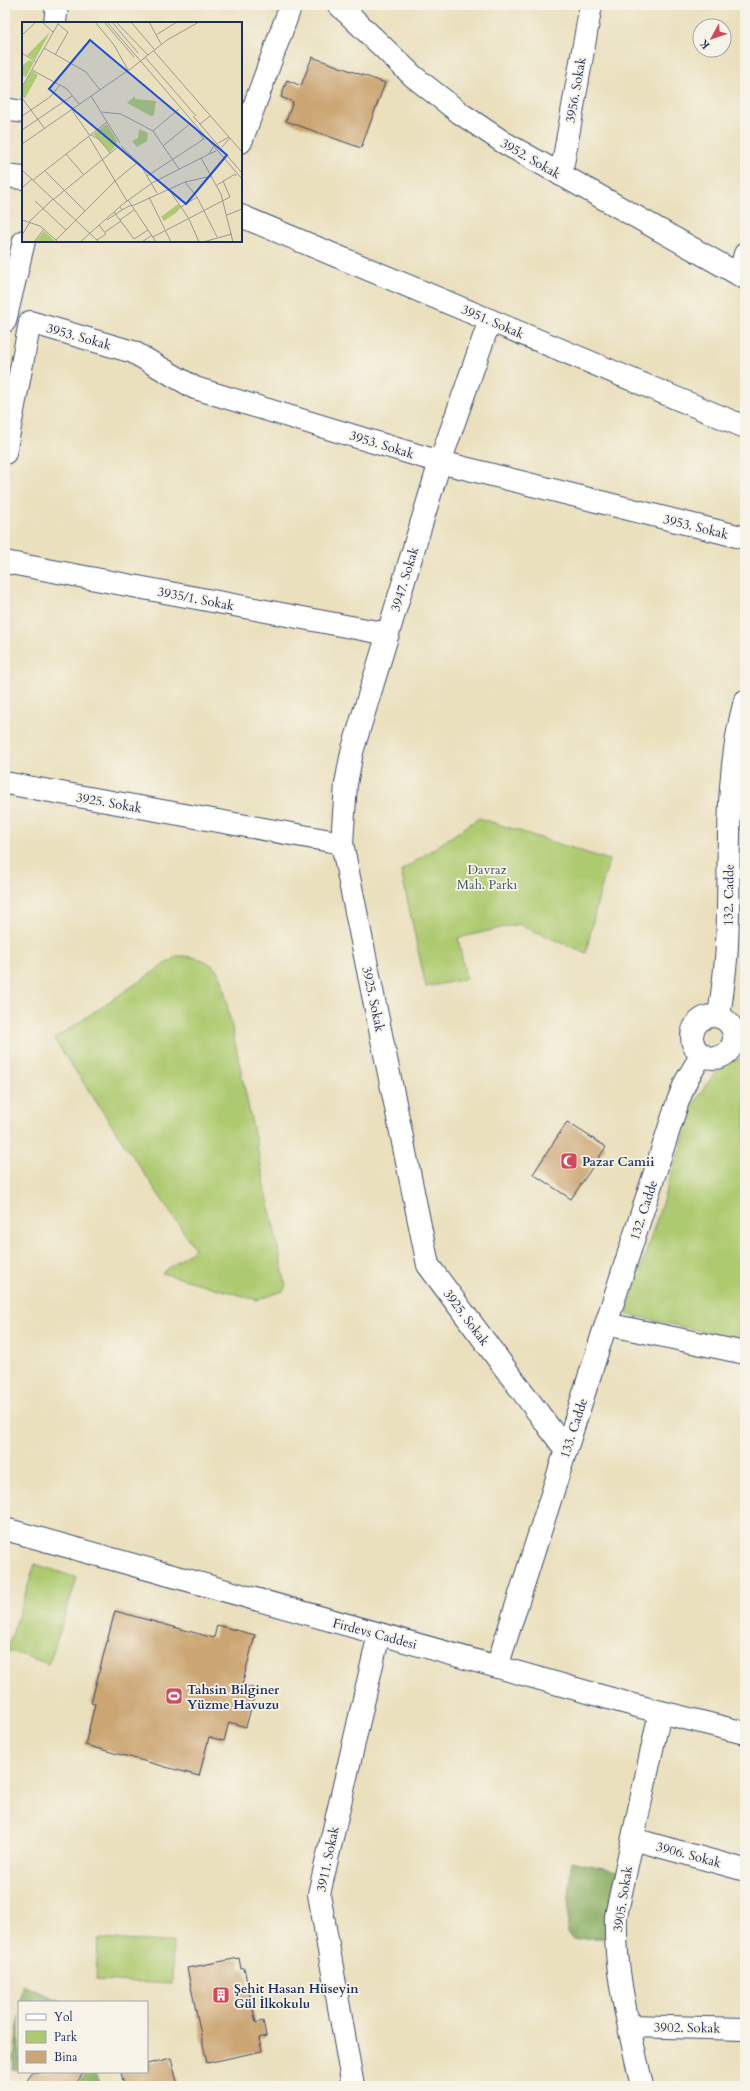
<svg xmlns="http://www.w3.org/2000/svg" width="750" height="2091" viewBox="0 0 750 2091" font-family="Cardo,serif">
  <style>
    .green { fill: #aeca70; stroke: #647c67 }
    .forest { fill: #8aae62; stroke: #526e60 }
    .building { fill: #cba572 }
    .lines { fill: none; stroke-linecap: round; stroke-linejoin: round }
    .minor-casing { stroke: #3a4a6c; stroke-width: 24 }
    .highway-casing { stroke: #3a4a6c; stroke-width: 24 }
    .minor { stroke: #fff; stroke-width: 22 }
    .highway { stroke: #fff; stroke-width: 22 }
    .labels { text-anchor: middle; stroke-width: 3.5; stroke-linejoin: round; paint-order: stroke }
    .street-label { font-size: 13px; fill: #1b2f5e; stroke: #f7f3e8 }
    .park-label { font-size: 13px; fill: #405662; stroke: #f7f3e8 }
    .poi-label { font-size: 13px; font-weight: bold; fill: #1b2f5e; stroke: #f7f3e8; text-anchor: start }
    .inset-road { fill: none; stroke: #979997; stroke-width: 1 }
    .view { fill: #1d4ed8; fill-opacity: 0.15; stroke: #1d4ed8; stroke-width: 2 }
    .inset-edge { fill: none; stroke: #1b2f5e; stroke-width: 2 }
  </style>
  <rect width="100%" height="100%" fill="#f7f3e8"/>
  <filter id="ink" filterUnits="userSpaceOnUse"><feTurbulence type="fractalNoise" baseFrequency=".025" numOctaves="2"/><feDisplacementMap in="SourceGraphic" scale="8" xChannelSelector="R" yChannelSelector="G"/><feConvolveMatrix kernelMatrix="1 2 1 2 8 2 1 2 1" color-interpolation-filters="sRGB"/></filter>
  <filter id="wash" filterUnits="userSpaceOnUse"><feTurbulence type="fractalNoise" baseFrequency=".012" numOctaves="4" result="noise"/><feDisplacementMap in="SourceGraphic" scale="16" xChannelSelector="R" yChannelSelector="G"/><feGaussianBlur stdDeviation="0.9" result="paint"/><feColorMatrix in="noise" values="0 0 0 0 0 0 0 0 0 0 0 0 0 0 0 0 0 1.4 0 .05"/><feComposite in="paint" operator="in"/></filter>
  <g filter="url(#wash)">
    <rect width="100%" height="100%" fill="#eae0bd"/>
    <path class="green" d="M479,818L609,860L596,908L586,953L518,924L458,938L466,979L426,987L401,871Z
      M177,956C196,956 215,960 222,980L286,1286L283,1291L257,1300L162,1273L195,1249L54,1039Z
      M745,1058V1341L626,1314L694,1105C705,1085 720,1060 745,1058Z
      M35,1564L77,1578L49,1664L7,1650Z
      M98,1939L173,1942L172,1984L96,1980Z"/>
    <path class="forest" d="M571,1861L618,1871L607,1932L602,1938L573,1939L567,1933Z
      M22,1985L64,2002H20Z
      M19,2016V2070L13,2069Z
      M87,2072H95L100,2086H77Z"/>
    <g id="blocks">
      <path class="building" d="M312,57L385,83L361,148L286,121L293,102L281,97L287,80L301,86Z
        M567,1122L606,1147L571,1199L533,1174Z
        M115,1611L214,1638L217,1625L255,1635L242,1685L256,1689L246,1727L229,1722L224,1741L209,1737L199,1776L85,1745L95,1704L91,1703Z
        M239,1958L241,1969L244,1968L256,2023L263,2021L266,2036L259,2038L262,2051L207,2063L187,1968Z
        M171,2058L178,2086H124L121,2072H147V2064Z
        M33,2072H84L74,2086H23Z"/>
    </g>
  </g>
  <g filter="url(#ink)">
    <use href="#blocks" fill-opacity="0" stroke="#3a4a6c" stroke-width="1"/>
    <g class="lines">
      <g class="minor-casing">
        <path id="minor" d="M339,5L413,76L460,113L503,142L745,278
          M241,142L291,5
          M561,175L591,5
          M241,216L745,427
          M739,275L745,254
          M5,453L30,322L133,352L195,388L440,462L745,538
          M5,562L388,634
          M5,783L342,843L428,1265L566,1450
          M342,843L346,784L352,752L440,462L490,320
          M692 1037a21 21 0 1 1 42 0a21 21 0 1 1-42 0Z
          M719,1017C722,993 726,969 727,944C731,864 723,780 745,701
          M606,1324L678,1101L686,1081L702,1054
          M5,1529L637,1706L745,1733
          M497,1667L606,1324L745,1353
          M633,1839L745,1870
          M629,2026L745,2029
          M353,2086L319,1894L379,1634
          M642,2086C630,2030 614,1974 616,1916L660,1712"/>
      </g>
      <g class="highway-casing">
        <path id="highway" d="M55,23L57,5
          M5,109L23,112
          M5,176L23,178
          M5,321L24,241"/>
      </g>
      <use href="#minor" class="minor"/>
      <use href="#highway" class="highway"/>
    </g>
  </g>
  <defs>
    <g id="mosque-square" transform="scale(0.9)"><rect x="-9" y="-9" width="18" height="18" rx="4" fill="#d1495b" stroke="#f7f3e8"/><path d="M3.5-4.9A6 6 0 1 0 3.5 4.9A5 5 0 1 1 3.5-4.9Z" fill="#fff"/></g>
    <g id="stadium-square" transform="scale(0.9)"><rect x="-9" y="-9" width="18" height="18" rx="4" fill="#d1495b" stroke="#f7f3e8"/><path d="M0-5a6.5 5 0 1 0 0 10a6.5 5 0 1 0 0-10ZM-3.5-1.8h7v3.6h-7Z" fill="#fff"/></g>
    <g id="building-square" transform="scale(0.9)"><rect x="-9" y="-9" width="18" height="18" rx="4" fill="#d1495b" stroke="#f7f3e8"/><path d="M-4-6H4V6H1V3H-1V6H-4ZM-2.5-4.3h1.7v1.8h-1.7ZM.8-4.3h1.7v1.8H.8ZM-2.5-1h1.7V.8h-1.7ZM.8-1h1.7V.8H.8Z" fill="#fff"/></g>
  </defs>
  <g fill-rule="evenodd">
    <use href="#mosque-square" x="569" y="1161"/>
    <use href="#stadium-square" x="174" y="1696"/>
    <use href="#building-square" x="221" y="1995"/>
  </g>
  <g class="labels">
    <g class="street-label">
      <text transform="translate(575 90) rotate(-80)" y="5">3956. Sokak</text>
      <text transform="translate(531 158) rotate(30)" y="5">3952. Sokak</text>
      <text transform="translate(493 321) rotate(23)" y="5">3951. Sokak</text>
      <text transform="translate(79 336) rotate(16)" y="5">3953. Sokak</text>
      <text transform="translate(382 444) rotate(17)" y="5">3953. Sokak</text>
      <text transform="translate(696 526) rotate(14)" y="5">3953. Sokak</text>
      <text transform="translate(404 579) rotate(-73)" y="5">3947. Sokak</text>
      <text transform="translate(196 598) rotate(11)" y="5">3935/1. Sokak</text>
      <text transform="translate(109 802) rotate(10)" y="5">3925. Sokak</text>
      <text transform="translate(728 895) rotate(-89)" y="5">132. Cadde</text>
      <text transform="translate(374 999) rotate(78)" y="5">3925. Sokak</text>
      <text transform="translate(643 1210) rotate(-72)" y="5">132. Cadde</text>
      <text transform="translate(467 1317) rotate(53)" y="5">3925. Sokak</text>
      <text transform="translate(573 1428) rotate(-72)" y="5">133. Cadde</text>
      <text transform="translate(375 1633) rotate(15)" y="5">Firdevs Caddesi</text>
      <text transform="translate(689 1854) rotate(15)" y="5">3906. Sokak</text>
      <text transform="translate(327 1859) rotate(-78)" y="5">3911. Sokak</text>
      <text transform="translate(622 1899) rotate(-81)" y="5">3905. Sokak</text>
      <text transform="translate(687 2027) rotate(1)" y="5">3902. Sokak</text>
    </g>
    <g class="park-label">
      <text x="487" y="874">Davraz<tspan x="487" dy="15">Mah. Parkı</tspan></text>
    </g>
    <g class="poi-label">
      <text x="582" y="1166">Pazar Camii</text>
      <text x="187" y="1694">Tahsin Bilginer<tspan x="187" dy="15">Yüzme Havuzu</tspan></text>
      <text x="234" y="1993">Şehit Hasan Hüseyin<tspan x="234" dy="15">Gül İlkokulu</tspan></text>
    </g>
  </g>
  <g transform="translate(22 22)">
    <rect width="220" height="220" fill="#eae0bd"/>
    <path d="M28,10L13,38L5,33ZM7,38L12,40L4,55L0,53V44ZM10,49L16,53L3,76L0,75V66ZM113,74V77L134,79L132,93L129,94L105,81ZM85,102L95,119L94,124L88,130L71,112ZM117,107L126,111L125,119L115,125L110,119L116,116ZM156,182L159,185L154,191L142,199L139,195ZM22,209L32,218L33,220H13Z" fill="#aeca70"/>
    <path class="inset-road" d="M20,0L31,10M73,0L92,23L106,48M82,0L112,35M85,0L220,157M90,0L116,31M94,0L126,33M109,0L132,27M127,0L139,22M0,13L14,0M134,13L155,0M22,26L64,50L78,68M131,28L220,130M0,31L14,40M33,33L46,10L36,2M123,35L174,94M10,48L45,67L57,82M0,65L37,0M0,76L23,107M50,88L68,114M80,90L99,92L131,109L157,87M0,94L28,75L38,63M171,94L220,151M85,100L98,121M178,102L188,94M0,108L50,74M131,109L157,147M69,113L77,117L88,131M67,115L105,179M196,121L207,115M0,122L111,45L145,18L177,0M142,123L169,101M99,124L118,142L135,171M191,125L187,132L194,129M200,125L208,116M44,132L61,152M179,136L199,172L211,220M0,148L77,220M23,149L63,189M125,154L182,117L172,105M11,158L85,100L69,74M163,160L175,175L195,215M195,163L213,152L214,154M0,166L10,157M146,166L167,197L177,220M127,175L149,220M32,177L97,124M106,178L134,220M13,179L44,208M110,184L163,160L190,154M98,185L100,188L109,183M159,185L175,175M92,190L112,217L126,208M205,193L220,187M0,198L18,204L34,218M85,198L100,188M98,198L112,188M7,200L31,177M83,210L99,199M0,213L8,200M131,215L208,175L201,159M75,218L84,212L77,203M12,220L22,207M35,220L34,218L93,159L116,140M58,220L101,182L130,161L187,132M120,220L130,213M181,220L210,212"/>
    <path class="view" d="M68,18L205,133L164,182L27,67Z"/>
    <rect width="220" height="220" class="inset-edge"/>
  </g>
  <rect width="750" height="2091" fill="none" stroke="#f7f3e8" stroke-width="20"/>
  <rect x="18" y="2001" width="130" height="72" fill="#f7f3e8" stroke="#9fa5b1"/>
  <rect x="26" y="2014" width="20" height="6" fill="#ffffff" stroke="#9fa5b1"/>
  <text x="54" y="2021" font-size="12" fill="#1b2f5e">Yol</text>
  <rect x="26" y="2031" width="20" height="12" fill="#aeca70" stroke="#9fa5b1"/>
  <text x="54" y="2041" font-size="12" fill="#1b2f5e">Park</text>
  <rect x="26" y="2051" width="20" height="12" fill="#cba572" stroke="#9fa5b1"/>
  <text x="54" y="2061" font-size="12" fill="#1b2f5e">Bina</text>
  <g transform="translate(712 38) rotate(230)"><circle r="19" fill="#f7f3e8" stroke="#9fa5b1"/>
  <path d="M0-3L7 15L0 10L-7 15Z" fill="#d1495b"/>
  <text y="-6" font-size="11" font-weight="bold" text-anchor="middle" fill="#1b2f5e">K</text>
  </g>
</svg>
